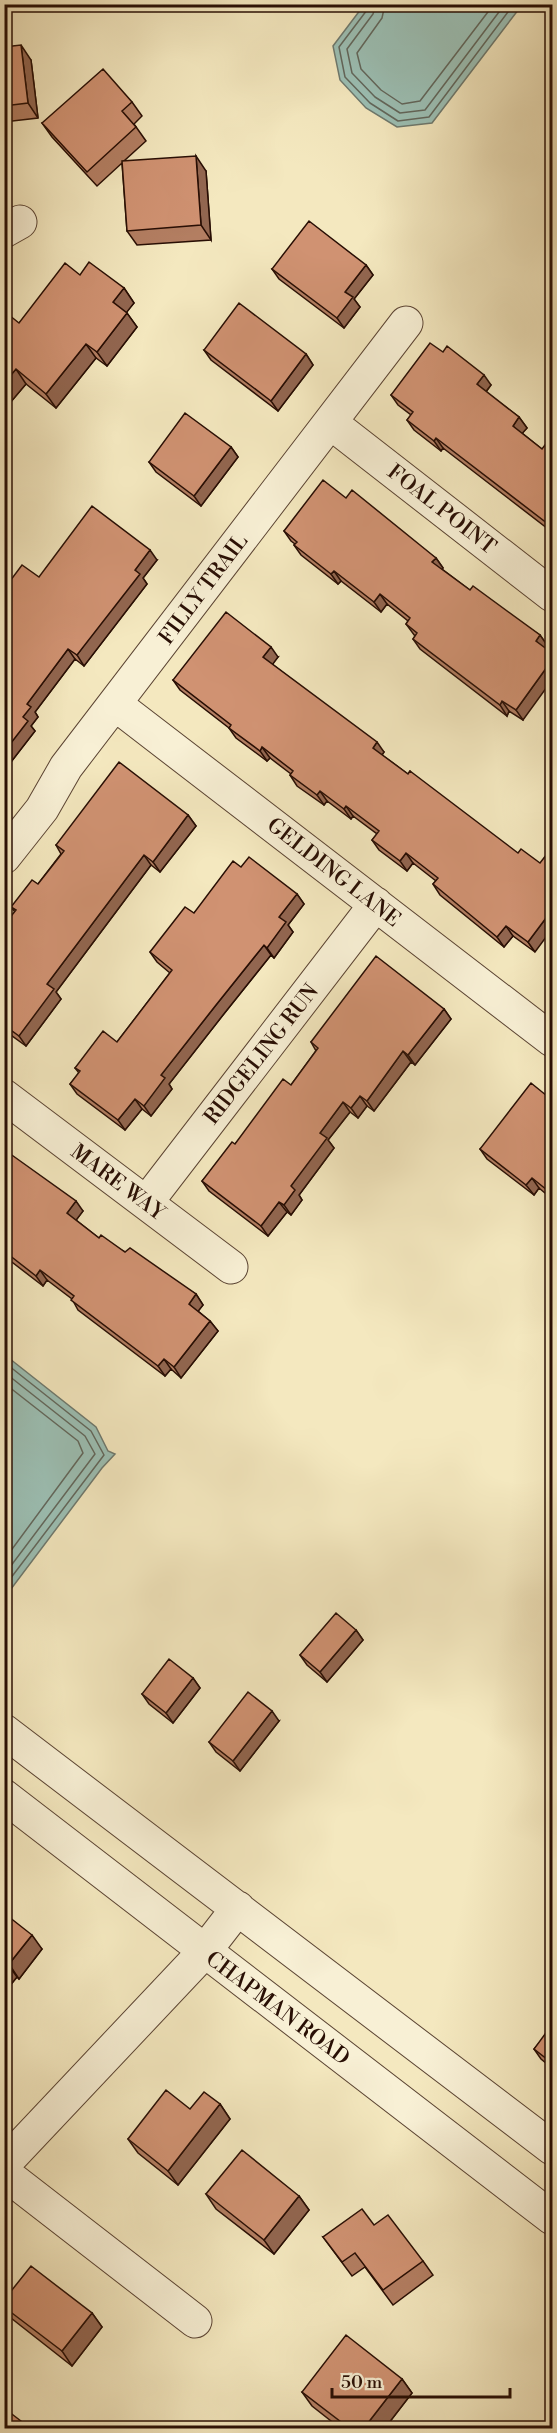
<svg xmlns="http://www.w3.org/2000/svg" width="557" height="2433" viewBox="0 0 557 2433" font-family="'Libre Bodoni',serif">
  <style>
    .water { fill: #9cc0b5; stroke: #6e796e; stroke-width: 1.5 }
    .lines { fill: none; stroke-linecap: round; stroke-linejoin: round }
    .shore { stroke: #62675c; stroke-width: 1.5 }
    .minor-casing { stroke: #5b4433; stroke-width: 35 }
    .minor { stroke: #f8f0d5; stroke-width: 33 }
    .wall { fill: #b37e62; stroke: #280e04; stroke-width: 1.5 }
    .shaded-wall { fill: #926650; stroke: #280e04; stroke-width: 1.5 }
    .building { fill: #d09272; stroke: #280e04; stroke-width: 1.5 }
    .labels { text-anchor: middle; stroke-width: 4.5; stroke-linejoin: round; paint-order: stroke }
    .street-label { font-size: 21px; fill: #280e04; stroke: #f8f0d5 }
  </style>
  <rect width="100%" height="100%" fill="#f4e8bf"/>
  <filter id="stains"><feTurbulence type="fractalNoise" baseFrequency=".00333" numOctaves="4"/><feColorMatrix values="0 0 0 0 .2 0 0 0 0 .09 0 0 0 0 .02 0 0 0 .5 -.17"/></filter>
  <radialGradient id="worn" r=".72"><stop offset=".6" stop-color="#630" stop-opacity="0"/><stop offset="1" stop-color="#630" stop-opacity=".3"/></radialGradient>
  <path class="water" d="M364,5V4L522,5L432,123L397,127L366,108L340,80L333,46Z
    M5,1355L96,1427L108,1451L115,1454L102,1468L5,1597Z"/>
  <g class="lines">
    <path class="shore" d="M368,4L367,10L339,47L345,77L370,103L398,121L429,117L514,4
      M376,4L373,14L347,49L352,73L375,97L400,113L425,110L505,4
      M385,4L382,18L357,53L361,69L381,90L402,104L420,101L494,4
      M4,1362L91,1431L104,1455L4,1587
      M4,1372L85,1436L95,1454L4,1575
      M4,1383L78,1441L83,1453L4,1560"/>
    <g class="minor-casing">
      <path id="minor" d="M4,231L20,222
        M331,423L552,595
        M115,704L552,1040
        M4,857L42,809L66,767L406,323
        M4,1096L231,1267
        M146,1203L376,904
        M4,1731L552,2148
        M4,1796L552,2218
        M4,2164L204,1952L238,1908
        M4,2173L195,2321"/>
    </g>
    <use href="#minor" class="minor"/>
  </g>
  <path class="wall" d="M4,47L31,60L38,118L4,122Z
    M132,102L142,116L134,124L146,141L124,161L206,171L211,240L137,245L127,231L122,163L97,186L52,137L42,123Z
    M366,265L373,275L354,299L360,307L344,328L279,279L272,269Z
    M80,275L124,288L134,303L126,312L137,327L107,366L96,358L56,408L26,384L4,410L19,323Z
    M204,350L306,354L313,365L278,411L211,360Z
    M443,352L491,385L486,392L519,417L527,428L522,433L542,449L552,444V532L443,448L441,451L414,430L407,420L411,415L398,405L391,395Z
    M231,447L238,457L201,506L156,472L149,462Z
    M346,498L436,558L443,568L442,569L470,590L540,635L547,645L545,648L523,720L509,711L507,716L420,649L413,639L415,636L406,624L408,621L387,604L381,612L341,581L338,584L301,555L294,545L295,544L291,541L284,531Z
    M157,560L143,578L147,584L84,666L75,659L35,712L38,717L31,726L35,731L4,771L8,594L4,589L39,577Z
    M278,657L272,664L384,752L382,755L408,774L410,771L535,952L513,936L504,947L440,895L433,884L436,881L413,863L407,871L379,850L372,840L377,834L353,816L351,819L327,801L324,805L297,786L290,775L291,774L270,758L267,761L236,738L229,728L180,690L173,680Z
    M188,815L196,826L160,872L151,865L56,992L61,999L26,1046L4,1030V925L15,912L11,907L38,884L61,854L56,845Z
    M241,867L297,894L304,904L288,925L293,932L274,958L271,955L223,1015L169,1084L172,1089L151,1116L142,1109L125,1130L77,1094L70,1084L79,1073L75,1068L117,1042L170,973L157,962L150,952L194,913Z
    M444,1009L451,1019L415,1065L411,1062L374,1111L367,1106L358,1118L350,1112L328,1140L334,1148L299,1195L302,1200L291,1215L287,1212L268,1236L209,1191L202,1181L235,1144L291,1085L316,1051L311,1042Z
    M552,1100V1199L539,1188L534,1195L487,1159L480,1149Z
    M4,1160L83,1211L76,1220L99,1238L125,1252L196,1294L203,1305L198,1311L210,1321L218,1331L181,1378L171,1369L165,1376L78,1310L72,1299L47,1280L43,1286L4,1256Z
    M356,1630L363,1640L327,1682L307,1665L300,1655Z
    M193,1678L200,1688L173,1723L149,1704L142,1694Z
    M279,1721L240,1771L216,1752L209,1742Z
    M4,1913L42,1949L19,1979L17,1977L4,1993Z
    M552,2028V2068L541,2059L534,2049Z
    M220,2104L230,2119L178,2185L138,2153L128,2139L190,2109Z
    M206,2194L299,2196L309,2210L274,2254L216,2209Z
    M323,2237L423,2261L433,2275L393,2305L365,2267L352,2276Z
    M4,2300L92,2313L102,2327L72,2366L11,2318L4,2309Z
    M402,2379L412,2393L385,2428H340L312,2406L302,2392Z"/>
  <path class="shaded-wall" d="M21,45L31,60L38,118L28,103Z
    M196,156L206,171L211,240L201,225Z
    M366,265L373,275L354,299L360,307L344,328L337,318L345,292Z
    M124,288L134,303L123,317L113,302Z
    M127,313L137,327L107,366L97,352Z
    M86,344L96,358L56,408L46,394Z
    M306,354L313,365L278,411L271,401Z
    M16,369L26,384L4,410V383Z
    M484,375L491,385L484,394L477,384Z
    M519,417L527,428L520,436L513,426Z
    M436,438L443,448L441,451L434,441Z
    M231,447L238,457L201,506L194,496Z
    M150,550L157,560L143,578L147,584L84,666L77,655L135,570Z
    M436,558L443,568L439,572L432,562Z
    M334,571L341,581L338,584L331,574Z
    M380,594L387,604L381,612L374,602Z
    M540,635L547,645L543,651L536,641Z
    M271,647L278,657L270,668L263,657Z
    M68,649L75,659L35,712L38,717L31,726L35,731L4,771V752L27,704Z
    M552,660V680L523,720L516,710Z
    M502,701L509,711L507,716L500,705Z
    M377,742L384,752L380,758L373,748Z
    M262,747L270,758L267,761L260,751Z
    M320,791L327,801L324,805L317,795Z
    M346,806L353,816L351,819L344,809Z
    M188,815L196,826L160,872L153,862Z
    M406,853L413,863L407,871L400,861Z
    M144,855L151,865L56,992L61,999L26,1046L19,1036L47,984Z
    M297,894L304,904L288,925L293,932L274,958L267,948L279,917Z
    M552,910V929L535,952L528,942Z
    M506,926L513,936L504,947L497,937Z
    M264,945L271,955L223,1015L169,1084L172,1089L151,1116L144,1106L161,1075L216,1005Z
    M444,1009L451,1019L415,1065L408,1055Z
    M403,1051L411,1062L374,1111L367,1101Z
    M360,1096L367,1106L358,1118L351,1108Z
    M135,1099L142,1109L125,1130L118,1120Z
    M343,1102L350,1112L328,1140L334,1148L299,1195L302,1200L291,1215L284,1205L291,1186L320,1133Z
    M532,1178L539,1188L534,1195L526,1185Z
    M76,1201L83,1211L74,1223L67,1213Z
    M279,1202L287,1212L268,1236L261,1226Z
    M40,1270L47,1280L43,1286L36,1276Z
    M196,1294L203,1305L196,1314L189,1304Z
    M210,1321L218,1331L181,1378L174,1367Z
    M164,1359L171,1369L165,1376L158,1366Z
    M356,1630L363,1640L327,1682L320,1672Z
    M193,1678L200,1688L173,1723L166,1713Z
    M272,1711L279,1721L240,1771L233,1761Z
    M32,1935L42,1949L19,1979L9,1964Z
    M7,1963L17,1977L4,1993V1966Z
    M220,2104L230,2119L178,2185L168,2171Z
    M299,2196L309,2210L274,2254L264,2240Z
    M92,2313L102,2327L72,2366L62,2351Z
    M402,2379L412,2393L385,2428H364Z"/>
  <path class="building" d="M21,45L28,103L4,106V47Z
    M103,69L132,102L122,111L136,127L87,172L42,123Z
    M196,156L201,225L127,231L122,161Z
    M309,221L366,265L345,292L353,297L337,318L272,269Z
    M89,262L124,288L113,302L127,313L97,352L86,344L46,394L16,369L4,383V311L19,323L65,263L80,275Z
    M239,303L306,354L271,401L204,350Z
    M430,343L443,352L447,346L484,375L477,384L519,417L513,426L542,449L548,441L552,444V527L436,438L434,441L407,420L413,412L391,395Z
    M185,413L231,447L194,496L149,462Z
    M323,480L346,498L352,490L436,558L432,562L470,590L473,586L540,635L536,641L552,653V660L516,710L502,701L500,705L413,639L417,633L406,624L410,618L380,594L374,602L334,571L331,574L294,545L297,542L284,531Z
    M92,506L150,550L135,570L140,574L77,655L68,649L27,704L31,707L23,717L28,721L4,752V598L10,591L4,589L22,565L39,577Z
    M226,612L271,647L263,657L377,742L373,748L408,774L410,771L518,853L521,849L540,863L547,854L552,859V910L528,942L506,926L497,937L433,884L438,878L406,853L400,861L372,840L379,831L346,806L344,809L320,791L317,795L290,775L293,771L262,747L260,751L229,728L231,725L173,680Z
    M119,762L188,815L153,862L144,855L47,984L54,989L19,1036L4,1025V925L16,910L11,907L32,880L38,884L64,851L56,845Z
    M249,857L297,894L279,917L286,922L267,948L264,945L216,1005L161,1075L165,1078L144,1106L135,1099L118,1120L70,1084L80,1071L75,1068L103,1031L117,1042L172,970L150,952L185,907L194,913L233,861L241,867Z
    M376,956L444,1009L408,1055L403,1051L367,1101L360,1096L351,1108L343,1102L320,1133L327,1138L291,1186L295,1190L284,1205L279,1202L261,1226L202,1181L232,1142L235,1144L283,1079L291,1085L318,1048L311,1042Z
    M531,1083L552,1100V1194L532,1178L526,1185L480,1149Z
    M9,1153L76,1201L67,1213L99,1238L101,1235L125,1252L130,1248L196,1294L189,1304L210,1321L174,1367L164,1359L158,1366L71,1300L74,1296L40,1270L36,1276L4,1251V1160Z
    M336,1613L356,1630L320,1672L300,1655Z
    M169,1659L193,1678L166,1713L142,1694Z
    M248,1692L272,1711L233,1761L209,1742Z
    M4,1913L32,1935L9,1964L7,1963L4,1966Z
    M551,2026L552,2028V2063L534,2049Z
    M166,2090L190,2109L204,2092L220,2104L168,2171L128,2139Z
    M242,2150L299,2196L264,2240L206,2194Z
    M362,2209L374,2225L388,2215L423,2261L383,2290L355,2253L342,2262L323,2237Z
    M31,2266L92,2313L62,2351L4,2307V2300Z
    M346,2335L402,2379L364,2428H349L302,2392Z
    M4,2408L30,2428H4Z
    M552,2415V2428H541Z"/>
  <g class="labels">
    <g class="street-label">
      <text transform="translate(442 509) rotate(38)" y="7">FOAL POINT</text>
      <text transform="translate(203 589) rotate(-53)" y="7">FILLY TRAIL</text>
      <text transform="translate(334 872) rotate(38)" y="7">GELDING LANE</text>
      <text transform="translate(261 1054) rotate(-52)" y="7">RIDGELING RUN</text>
      <text transform="translate(118 1182) rotate(37)" y="7">MARE WAY</text>
      <text transform="translate(278 2008) rotate(37)" y="7">CHAPMAN ROAD</text>
    </g>
  </g>
  <rect width="557" height="2433" fill="none" stroke="#f4e8bf" stroke-width="24"/>
  <rect x="6" y="6" width="545" height="2421" fill="none" stroke="#280e04" stroke-width="3"/>
  <rect x="12" y="12" width="533" height="2409" fill="none" stroke="#280e04" stroke-width="1.5"/>
  <path d="M332 2388v9h178v-9" fill="none" stroke="#280e04" stroke-width="3"/>
  <text x="341" y="2388" font-size="18" fill="#280e04" stroke="#f8f0d5" stroke-width="4.5" paint-order="stroke">50 m</text>
  <rect width="100%" height="100%" filter="url(#stains)"/>
  <rect width="100%" height="100%" fill="url(#worn)"/>
</svg>
